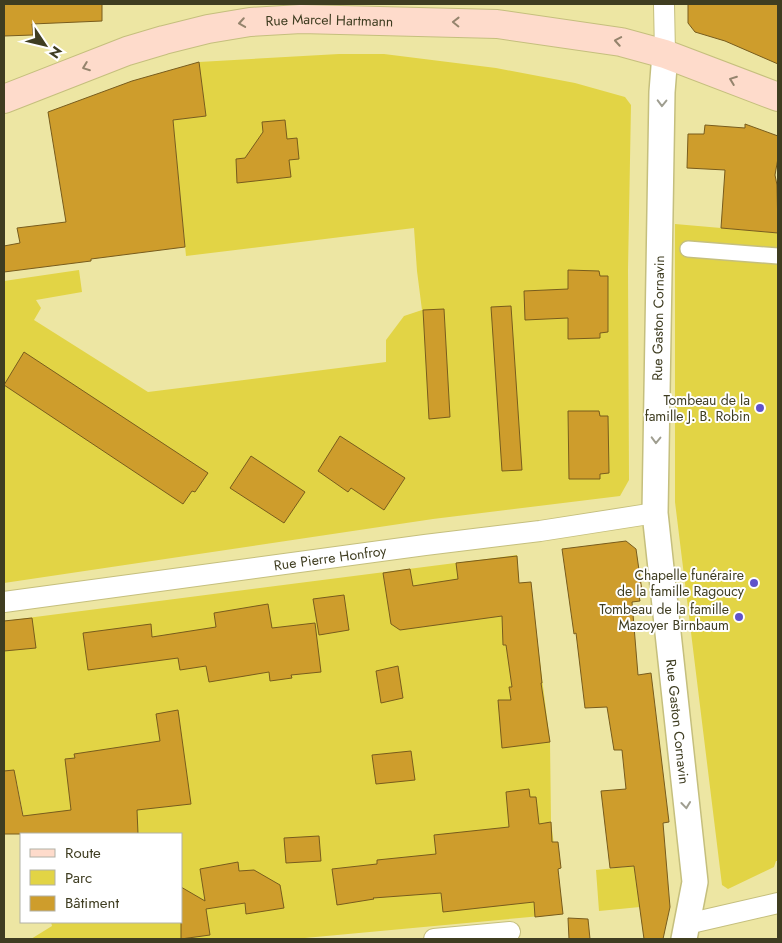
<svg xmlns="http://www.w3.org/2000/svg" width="782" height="943" viewBox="0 0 782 943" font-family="Jost,sans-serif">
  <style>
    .green { fill: #e2d445 }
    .building { fill: #ce9d2c; stroke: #785c1d }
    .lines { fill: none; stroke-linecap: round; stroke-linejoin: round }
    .pedestrian-casing { stroke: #c5bf7d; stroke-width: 18 }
    .minor-casing { stroke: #c5bf7d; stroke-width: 22 }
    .tertiary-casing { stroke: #c5bf7d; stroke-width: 28 }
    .secondary-casing { stroke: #c5bf7d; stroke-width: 30 }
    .pedestrian { stroke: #fff; stroke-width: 15 }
    .minor { stroke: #fff; stroke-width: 20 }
    .tertiary { stroke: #fff; stroke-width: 25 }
    .secondary { stroke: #fedbcb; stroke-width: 28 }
    .oneway { stroke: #95846d }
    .oneway2 { stroke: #9f9e90 }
    .poi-dot { fill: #6052ca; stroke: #fff; stroke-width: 2 }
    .labels { text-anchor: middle; stroke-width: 4; stroke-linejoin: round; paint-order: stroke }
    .street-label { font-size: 14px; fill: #3f3d21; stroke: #fff }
    .poi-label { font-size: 14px; fill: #3f3d21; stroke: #fff; text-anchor: end }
  </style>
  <rect width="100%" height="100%" fill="#ede6a3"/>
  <path class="green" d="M339,54H384L496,68L575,83L625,97L631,105L628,270L629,480L620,496L433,519L4,583V281L79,270L82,292L36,300L41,308L34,320L148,392L386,362V340L404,316L422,310L417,271L414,228L186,256L173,120L206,116L199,62Z
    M675,224L778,233V861H776L774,867L728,889L722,885L675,502Z
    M517,555L519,583L530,582L550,742L551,822L563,914L294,939H31L52,926L51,922H181V834H27L17,783L4,784V621Z
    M634,866L640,907L599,911L596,870Z"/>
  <path class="building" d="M4,4H102V21L32,24L33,35L4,36Z
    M688,4H778V64L725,41L695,32L688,23Z
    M199,62L206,116L173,120L185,247L91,259V261L4,272V246L20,243L17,228L66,222L48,112L132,81Z
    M285,120L287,139L297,138L299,159L289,160L291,177L237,183L236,159L245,158L263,132L262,122Z
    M745,124L778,136V158L775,175L777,185L778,233L721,228L725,170L687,168L688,134H704L705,125L745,128Z
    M568,270L599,271L600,276H608V332L600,333V338L568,339V318L525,320L524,291L568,289Z
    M511,306L522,470L502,471L491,307Z
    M444,309L450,417L429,419L423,310Z
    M24,352L208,473L195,492L192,491L183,504L4,385Z
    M568,411H599L600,416H608L609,473L600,474V479H569Z
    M340,436L405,478L384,510L351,488L348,492L318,471Z
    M251,456L305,492L284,523L230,488Z
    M626,541L636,549L642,591H638L640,601L632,602L638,675L651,673L669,822L663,823L670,907L663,939H644L634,866L610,868L601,791L626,789L622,750H614L607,707L585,708L576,633L574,634L562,549Z
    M517,556L519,583L531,582L542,683H541L550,742L502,748L498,700H511L509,687H512L506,645H503L502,616L400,630L391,624L383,573L410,569L413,586L458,579L456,563Z
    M344,595L349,630L319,635L313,599Z
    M268,604L272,628L315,623L321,672L291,675L292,678L270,681L269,672L209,682L206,666L180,670L178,658L88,670L83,633L151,624L152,637L216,627L214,613Z
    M32,618L36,648L4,651V621Z
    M398,666L403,698L381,703L376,671Z
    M178,710L191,804L137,810L138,834H4V771L14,770L23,816L71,810L65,759L75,758L74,754L160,741L156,714Z
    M411,751L415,780L376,784L372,755Z
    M529,789L530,797H536L539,824L551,822L552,842H558L561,868L558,869L563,914L535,917L534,902L443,912L441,893L373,898L374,899L337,905L332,869L377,864V860L436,854L434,835L509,827L506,792Z
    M319,836L321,861L286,863L284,838Z
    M238,862L239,871L254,870L280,885L284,908L246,914L245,903L206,909L210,935L181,939V887L205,901L200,869Z
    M568,918L588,919L590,939H569Z"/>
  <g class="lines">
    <g class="pedestrian-casing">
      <path id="pedestrian" d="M688,249L778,256"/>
    </g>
    <g class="minor-casing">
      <g id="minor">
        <path d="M664,4L665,54"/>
        <path id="s1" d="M4,602L425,545L540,531L655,513"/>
        <path d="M687,924L778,903"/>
        <path d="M434,939L510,932"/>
      </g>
    </g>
    <g class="tertiary-casing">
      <g id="tertiary">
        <path id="s2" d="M665,54L662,92L655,513L695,882L684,939"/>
      </g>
    </g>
    <g class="secondary-casing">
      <g id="secondary">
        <path id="s3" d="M4,99L127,51L164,40L208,29L250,22L301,19L497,24L621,42L665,54L778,97"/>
      </g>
    </g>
    <use href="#pedestrian" class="pedestrian"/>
    <use href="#minor" class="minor"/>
    <use href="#tertiary" class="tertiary"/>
    <use href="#secondary" class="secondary"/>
  </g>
  <defs><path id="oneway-chevron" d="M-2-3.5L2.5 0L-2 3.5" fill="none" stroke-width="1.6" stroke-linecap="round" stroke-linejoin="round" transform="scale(1.25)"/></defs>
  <g class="oneway">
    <use href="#oneway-chevron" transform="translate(456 22) rotate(-179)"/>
    <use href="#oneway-chevron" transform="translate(242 23) rotate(171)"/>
    <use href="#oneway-chevron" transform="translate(618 41) rotate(-170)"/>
    <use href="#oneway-chevron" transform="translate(86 67) rotate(159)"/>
    <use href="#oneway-chevron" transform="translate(733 80) rotate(-159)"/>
  </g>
  <g class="oneway2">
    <use href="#oneway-chevron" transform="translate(662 103) rotate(91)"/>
    <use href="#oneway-chevron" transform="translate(656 440) rotate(91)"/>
    <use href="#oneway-chevron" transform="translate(686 805) rotate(84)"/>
  </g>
  <g class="poi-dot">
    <circle cx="760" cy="408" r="5"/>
    <circle cx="754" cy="583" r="5"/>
    <circle cx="739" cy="617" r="5"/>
  </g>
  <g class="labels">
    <g class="street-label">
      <text dy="5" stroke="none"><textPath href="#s3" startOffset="338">Rue Marcel Hartmann</textPath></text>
      <text transform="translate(658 318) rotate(-89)" y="5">Rue Gaston Cornavin</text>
      <text dy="5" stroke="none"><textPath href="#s1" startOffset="329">Rue Pierre Honfroy</textPath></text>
      <text dy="5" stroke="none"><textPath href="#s2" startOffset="669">Rue Gaston Cornavin</textPath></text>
    </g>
    <g class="poi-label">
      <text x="750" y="405">Tombeau de la<tspan x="750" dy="16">famille J. B. Robin</tspan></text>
      <text x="744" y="580">Chapelle funéraire<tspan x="744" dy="16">de la famille Ragoucy</tspan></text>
      <text x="729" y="614">Tombeau de la famille<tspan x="729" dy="16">Mazoyer Birnbaum</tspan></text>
    </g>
  </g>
  <rect width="782" height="943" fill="none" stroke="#3f3d21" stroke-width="10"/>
  <rect x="20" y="833" width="162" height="90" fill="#ffffff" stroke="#b2b1a6"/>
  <rect x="30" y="849" width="25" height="8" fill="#fedbcb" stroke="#b2b1a6"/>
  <text x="65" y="858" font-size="15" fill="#3f3d21">Route</text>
  <rect x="30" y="870" width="25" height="15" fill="#e2d445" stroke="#b2b1a6"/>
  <text x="65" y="883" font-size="15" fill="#3f3d21">Parc</text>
  <rect x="30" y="896" width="25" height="15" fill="#ce9d2c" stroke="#b2b1a6"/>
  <text x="65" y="908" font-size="15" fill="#3f3d21">Bâtiment</text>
  <g transform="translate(45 45) rotate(125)" stroke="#ffffff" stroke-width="4" paint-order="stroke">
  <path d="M0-4L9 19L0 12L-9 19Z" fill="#3f3d21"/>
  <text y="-8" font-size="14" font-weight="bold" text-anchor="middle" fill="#3f3d21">N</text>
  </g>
</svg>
